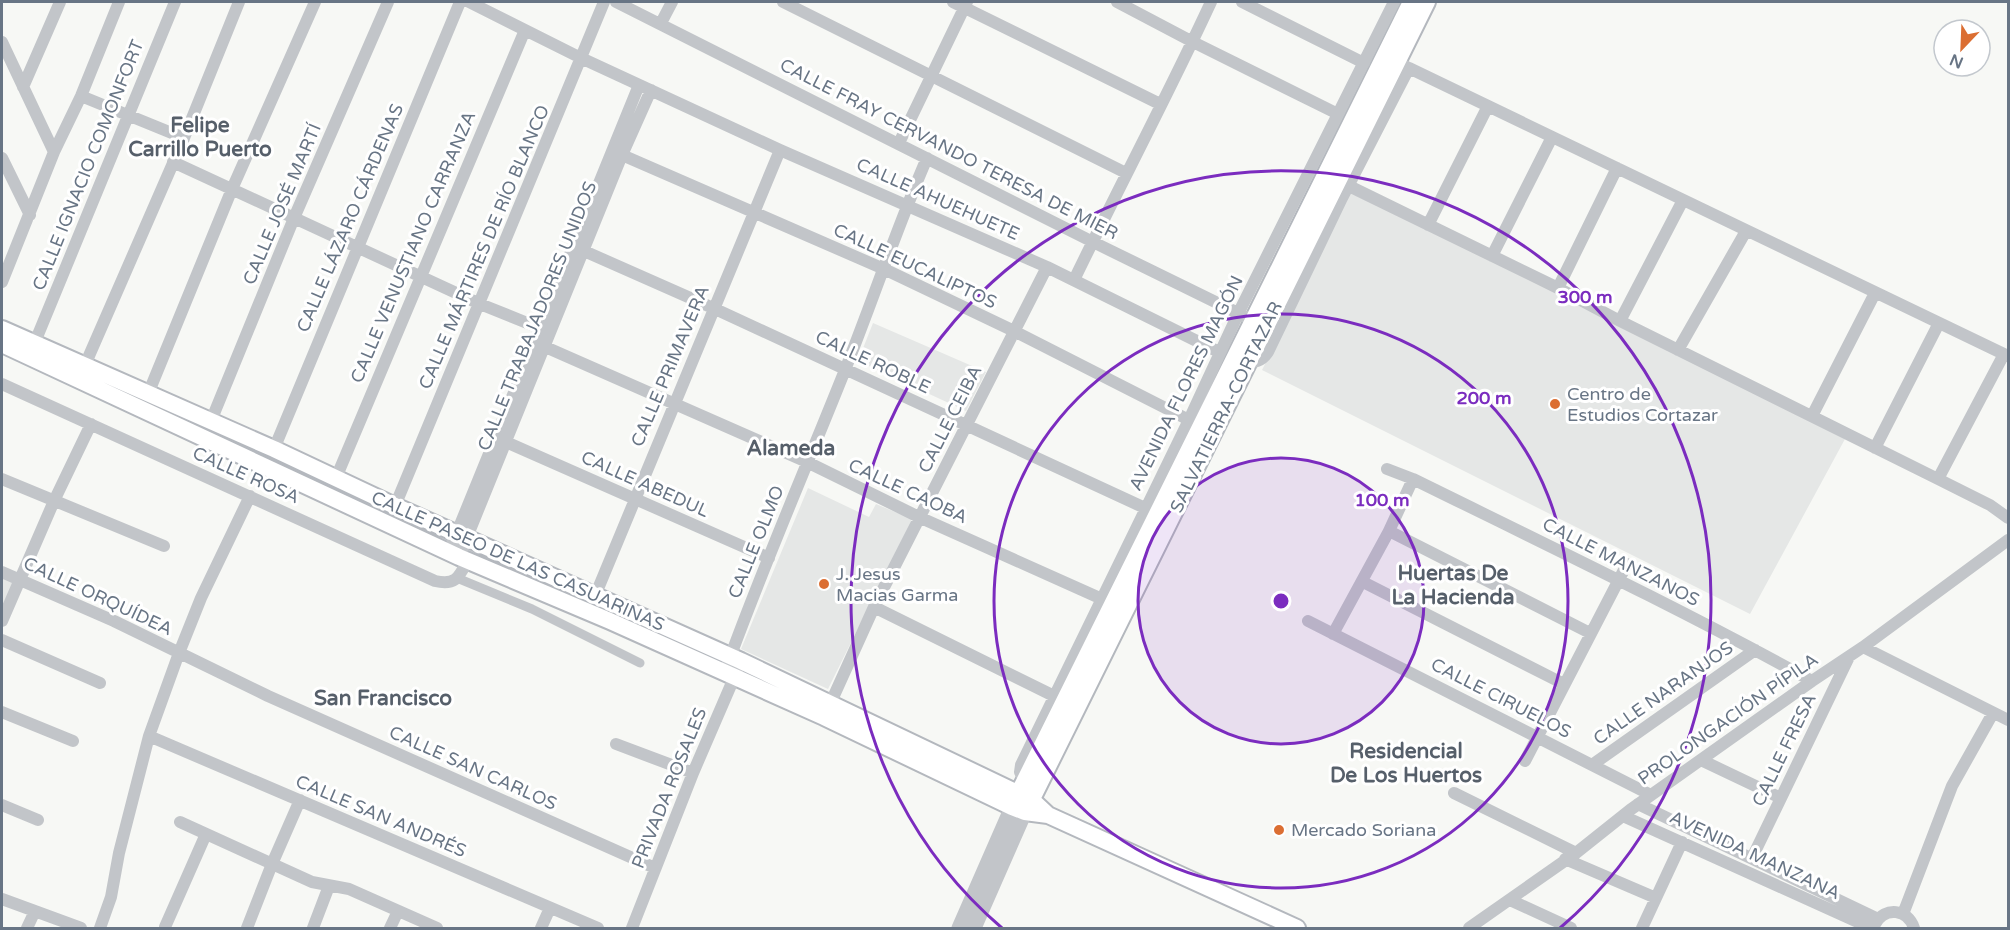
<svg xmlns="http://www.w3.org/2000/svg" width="2010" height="930" viewBox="0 0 2010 930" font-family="'Varela Round',sans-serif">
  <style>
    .built { fill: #e5e7e6 }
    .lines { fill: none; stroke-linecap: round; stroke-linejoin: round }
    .secondary-casing { stroke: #b4b8be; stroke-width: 20 }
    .pedestrian { stroke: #c2c5c9; stroke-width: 9 }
    .minor { stroke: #c2c5c9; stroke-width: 12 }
    .tertiary { stroke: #c2c5c9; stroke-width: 15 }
    .secondary { stroke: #fff; stroke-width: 16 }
    .ring { fill: none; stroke: #7b2cbf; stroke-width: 3 }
    .poi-dot { fill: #db6e32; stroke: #fff; stroke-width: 2 }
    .labels { text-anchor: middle; stroke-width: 6; stroke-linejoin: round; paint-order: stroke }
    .street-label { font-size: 18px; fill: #687585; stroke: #fff }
    .poi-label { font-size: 18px; fill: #687585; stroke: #fff; text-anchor: start }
    .quarter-label { font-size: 21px; font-weight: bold; fill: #565f6a; stroke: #fff }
    .centre { fill: #7b2cbf; stroke: #fff; stroke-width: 3 }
    .ring-label { font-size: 18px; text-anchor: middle; font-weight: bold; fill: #7b2cbf; stroke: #fff; stroke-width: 6; stroke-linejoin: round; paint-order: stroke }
  </style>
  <rect width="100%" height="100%" fill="#f7f8f5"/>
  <path class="built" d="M1350,193L1491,257L1845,439L1750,614L1262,370Z
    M873,323L986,372L966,411L858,361Z
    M808,488L869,517L876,504L912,519L828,689L741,649Z
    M2,577L14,583L2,610Z"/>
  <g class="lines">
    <g class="secondary-casing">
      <path id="secondary" d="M2,329L274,449L395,506L741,661L1032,800L1048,815L1297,928
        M2,344L459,557L610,621L824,717L1012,807L1025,812L1048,815
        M1014,802L1411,2
        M1027,809L1427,2"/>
    </g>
    <path class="pedestrian" d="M457,578L532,609L640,663"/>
    <path class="minor" d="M469,2L581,58L780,150L1047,267L1219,352
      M616,2L1093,242L1246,317
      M783,2L1126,173
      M953,2L1160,104
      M1117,2L1193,42L1338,114
      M1242,2L1364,63
      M661,23L672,2
      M2,42L54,152
      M1409,68L2008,356
      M23,87L60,2
      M81,96L184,138
      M899,143L967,2
      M622,155L884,269L1014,331L1189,420
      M2,158L30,215
      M173,162L480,304L547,331
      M1349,186L1558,288L1620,321L1938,479L1990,505L2008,518
      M1428,225L1488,106
      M584,251L713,308L1145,508
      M1492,256L1552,137
      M1074,280C1119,187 1168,95 1211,2
      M2,282L54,152L81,96L119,2
      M1558,288L1617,168
      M1620,321L1683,200
      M35,342L175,2
      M534,342L807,462L921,518L1102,599
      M1678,350L1746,231
      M1245,360C1254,364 1262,361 1268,352L1342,198L1409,68L1403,65
      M85,365L184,138L239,2
      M2,384L435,581C456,586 459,577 468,560
      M148,394L232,189L315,2
      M1812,416L1875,293
      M211,421L294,218L388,2
      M506,442L769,558
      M1875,448L1939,323
      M274,449L460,2
      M1387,469L1413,479C1547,545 1681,609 1812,681
      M336,478L525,30
      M2,479L164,546
      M1938,479L2004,354
      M395,506L604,2
      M1389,531L1590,633
      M449,552L639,85
      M459,557L622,155L651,90
      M2,572L114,621L268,696L655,868
      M1363,582L1564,684
      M595,596L780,150
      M874,607L1054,696
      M2,621L54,501L91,424
      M1308,621L1651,795
      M1333,634L1389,531L1413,479
      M2,640L100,683
      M1863,647L2008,720
      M728,663C764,564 806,468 845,370C873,300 897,227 927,158
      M827,711L874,607L1047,267
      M2,712L73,741
      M149,736L598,928
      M616,744L693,773
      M1701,760L1781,798
      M1525,761L1627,564
      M1592,765L1755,650
      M1025,781L1020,772L1021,765L1189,420L1238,314L1394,2
      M1454,793L1576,853
      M1638,804L1878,919
      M2,805L38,820
      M1623,816L1871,928
      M180,822L312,882L349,889L437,928
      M1752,858L1849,657
      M1565,859L1656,898
      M2,899L81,928
      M1510,900L1571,928
      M1903,914L1952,786L1993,713
      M1875,924C1885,906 1908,909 1914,928
      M165,927L206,834
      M27,928L35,911
      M100,928L111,897L119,853L149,736L179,653L201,598L250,496
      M247,928L272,864L300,800
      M313,928L329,886
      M390,928L398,911
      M541,928L550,908
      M632,928L693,773L737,671
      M1469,928L1576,853L1630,810L1812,681L1863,647L2008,540
      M1642,928L1682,842"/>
    <path class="tertiary" d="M959,928L1012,807
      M974,928L1025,812"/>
    <use href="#secondary" class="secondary"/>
  </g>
  <circle cx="1281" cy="601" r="143" fill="#7b2cbf" fill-opacity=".12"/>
  <g class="ring">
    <circle cx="1281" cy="601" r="143"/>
    <circle cx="1281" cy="601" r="287"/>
    <path d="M1002 928A430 430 0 1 1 1560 928"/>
  </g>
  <g class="poi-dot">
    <circle cx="1555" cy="404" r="6"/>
    <circle cx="824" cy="584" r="6"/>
    <circle cx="1279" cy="830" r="6"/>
  </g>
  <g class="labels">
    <g class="street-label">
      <text transform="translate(949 149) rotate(27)" y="6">CALLE FRAY CERVANDO TERESA DE MIER</text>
      <text transform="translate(88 165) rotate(-68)" y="6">CALLE IGNACIO COMONFORT</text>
      <text transform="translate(938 199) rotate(24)" y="6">CALLE AHUEHUETE</text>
      <text transform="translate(282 204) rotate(-67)" y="6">CALLE JOSÉ MARTÍ</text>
      <text transform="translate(350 218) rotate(-67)" y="6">CALLE LÁZARO CÁRDENAS</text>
      <text transform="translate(413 247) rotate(-67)" y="6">CALLE VENUSTIANO CARRANZA</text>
      <text transform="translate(484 247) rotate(-67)" y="6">CALLE MÁRTIRES DE RÍO BLANCO</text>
      <text transform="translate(915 266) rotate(25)" y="6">CALLE EUCALIPTOS</text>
      <text transform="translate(537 316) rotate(-68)" y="6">CALLE TRABAJADORES UNIDOS</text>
      <text transform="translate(873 362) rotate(25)" y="6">CALLE ROBLE</text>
      <text transform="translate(670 366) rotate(-67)" y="6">CALLE PRIMAVERA</text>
      <text transform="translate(1186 383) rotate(-64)" y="6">AVENIDA FLORES MAGÓN</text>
      <text transform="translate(1226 407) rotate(-64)" y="6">SALVATIERRA-CORTAZAR</text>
      <text transform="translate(950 419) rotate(-63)" y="6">CALLE CEIBA</text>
      <text transform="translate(246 475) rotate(24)" y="6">CALLE ROSA</text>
      <text transform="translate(645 484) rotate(24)" y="6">CALLE ABEDUL</text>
      <text transform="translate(908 491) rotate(25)" y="6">CALLE CAOBA</text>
      <text transform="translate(756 542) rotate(-68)" y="6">CALLE OLMO</text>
      <text transform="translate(518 561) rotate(24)" y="6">CALLE PASEO DE LAS CASUARINAS</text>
      <text transform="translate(1621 562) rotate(27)" y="6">CALLE MANZANOS</text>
      <text transform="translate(98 596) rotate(25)" y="6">CALLE ORQUÍDEA</text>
      <text transform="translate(1663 693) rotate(-35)" y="6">CALLE NARANJOS</text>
      <text transform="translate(1501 698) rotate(27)" y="6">CALLE CIRUELOS</text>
      <text transform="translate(1728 719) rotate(-35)" y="6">PROLONGACIÓN PÍPILA</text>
      <text transform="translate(1784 750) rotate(-64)" y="6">CALLE FRESA</text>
      <text transform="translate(473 768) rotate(24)" y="6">CALLE SAN CARLOS</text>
      <text transform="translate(669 788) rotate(-68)" y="6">PRIVADA ROSALES</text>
      <text transform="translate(381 816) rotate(23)" y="6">CALLE SAN ANDRÉS</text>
      <text transform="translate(1755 855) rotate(25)" y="6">AVENIDA MANZANA</text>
    </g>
    <g class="poi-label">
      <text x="1567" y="400">Centro de<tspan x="1567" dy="21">Estudios Cortazar</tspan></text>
      <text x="836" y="580">J. Jesus<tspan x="836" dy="21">Macias Garma</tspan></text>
      <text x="1291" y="836">Mercado Soriana</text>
    </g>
    <g class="quarter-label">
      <text x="200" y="132">Felipe<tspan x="200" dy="24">Carrillo Puerto</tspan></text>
      <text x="791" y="455">Alameda</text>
      <text x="1453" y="580">Huertas De<tspan x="1453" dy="24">La Hacienda</tspan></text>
      <text x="383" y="705">San Francisco</text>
      <text x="1406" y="758">Residencial<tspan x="1406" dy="24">De Los Huertos</tspan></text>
    </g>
  </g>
  <circle cx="1281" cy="601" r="9" class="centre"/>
  <g class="ring-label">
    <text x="1585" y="303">300 m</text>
    <text x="1484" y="404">200 m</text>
    <text x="1382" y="506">100 m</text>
  </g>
  <rect width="2010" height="930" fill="none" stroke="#687585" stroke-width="6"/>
  <g transform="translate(1962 48) rotate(203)"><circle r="28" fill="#ffffff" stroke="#c3c8ce" stroke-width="1.5"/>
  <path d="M0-4.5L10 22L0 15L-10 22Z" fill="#db6e32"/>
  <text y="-9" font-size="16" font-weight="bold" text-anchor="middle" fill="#687585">N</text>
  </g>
</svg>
